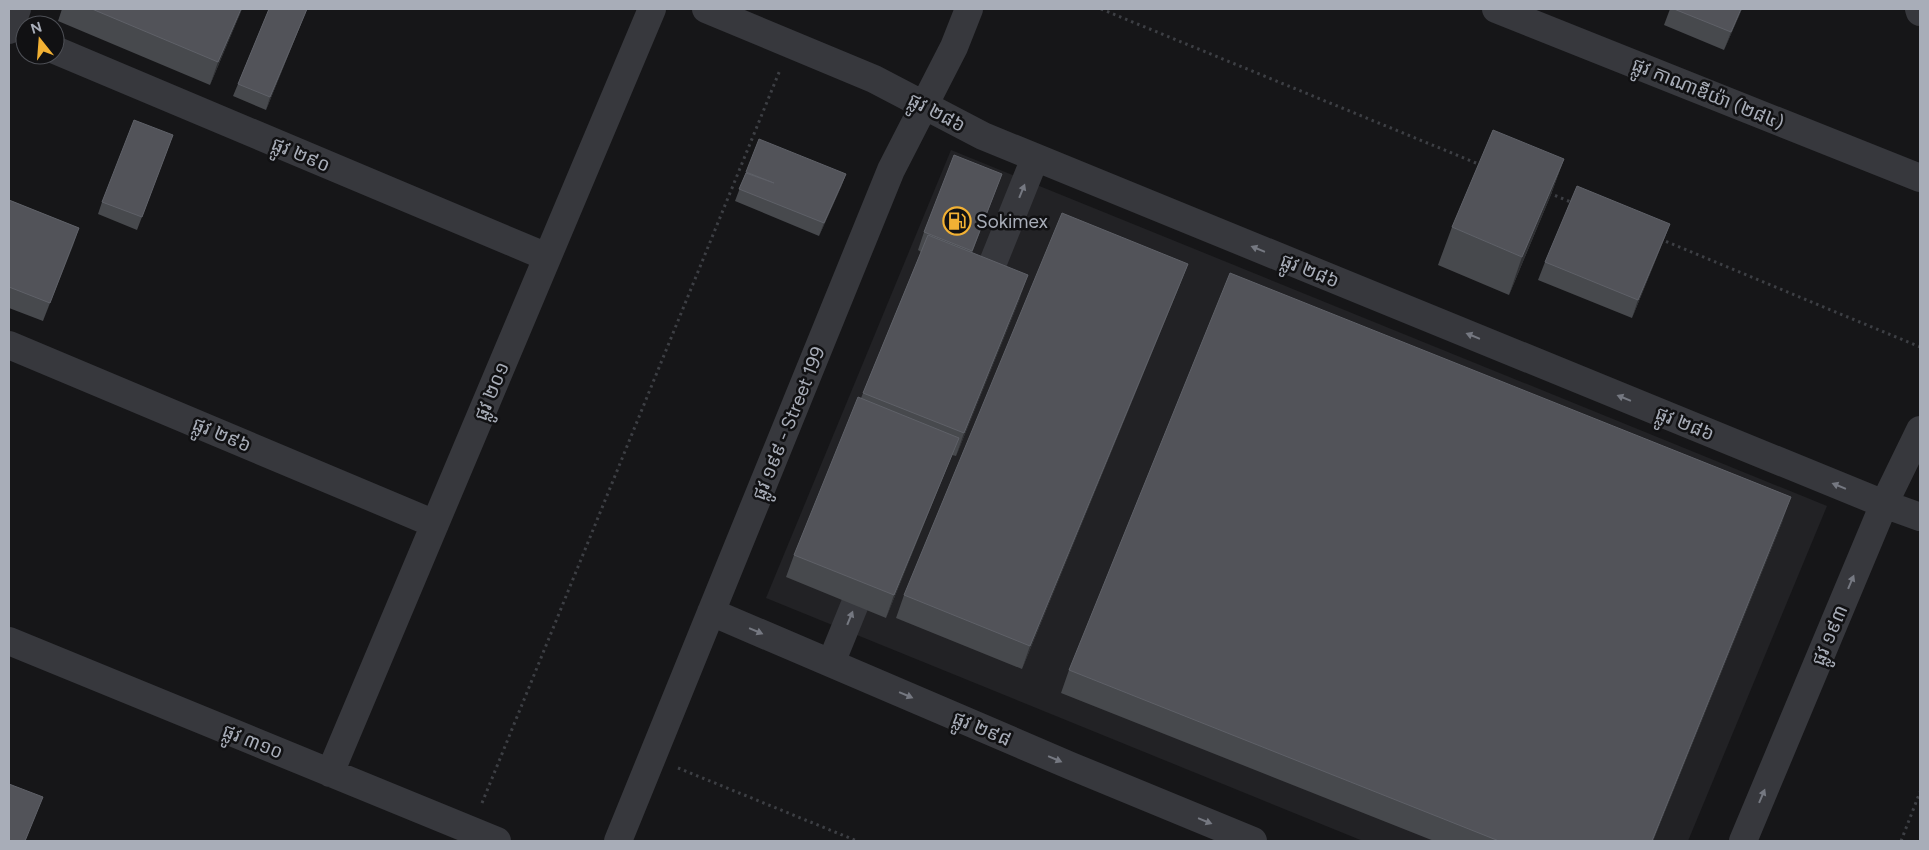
<svg xmlns="http://www.w3.org/2000/svg" width="1929" height="850" viewBox="0 0 1929 850" font-family="Figtree,'Noto Sans Khmer',sans-serif">
  <style>
    .built { fill: #222225 }
    .lines { fill: none; stroke-linecap: round; stroke-linejoin: round }
    .path { stroke: #3d3f44; stroke-width: 3; stroke-dasharray: 2.5 4; stroke-linecap: butt }
    .minor { stroke: #37383d; stroke-width: 28 }
    .wall { fill: #47494d }
    .shaded-wall { fill: #2f3033 }
    .building { fill: #525359; stroke: #5f6168 }
    .oneway { fill: #757881 }
    .labels { text-anchor: middle; stroke-width: 5; stroke-linejoin: round; paint-order: stroke }
    .street-label { font-size: 19px; fill: #a8adb8; stroke: #111113 }
    .poi-label { font-size: 19px; fill: #a8adb8; stroke: #111113; text-anchor: start }
  </style>
  <rect width="100%" height="100%" fill="#161618"/>
  <path class="built" d="M951,150L1827,506L1688,841H1363L766,598Z"/>
  <g class="lines">
    <path class="path" d="M1101,9L1481,165
      M1549,193L1573,203
      M1660,239L1920,347
      M678,768L857,841
      M482,803L780,70
      M1901,841L1920,792"/>
    <path class="minor" d="M706,9L874,79L983,136L1884,504L1920,517
      M1496,9L1920,178
      M1919,9L1920,12
      M9,30L17,9
      M55,50L547,257
      M980,295L1035,158
      M9,345L435,524
      M711,612L1071,766L1253,841
      M9,641L497,841
      M831,663L868,572
      M330,773L652,9
      M618,841L891,170L954,47L969,9
      M1743,841L1884,504L1920,430"/>
  </g>
  <path class="wall" d="M62,9H242L210,85L58,21Z
    M269,9H307L266,110L233,96Z
    M1670,9H1742L1724,50L1664,25Z
    M173,135L137,230L98,214L102,202Z
    M1564,159L1550,197L1509,295L1438,265L1452,227Z
    M746,172L846,174L841,187L819,236L735,201Z
    M1002,174L972,253L1020,298L956,456L952,455L886,618L786,577L794,555L861,398L921,252L918,250L924,232Z
    M9,200L79,228L43,321L9,308Z
    M1670,224L1663,242L1632,318L1538,280L1545,262Z
    M1188,264L1179,287L1022,669L896,618L904,595Z
    M1783,520L1653,841H1434L1061,693L1069,670Z"/>
  <path class="shaded-wall" d="M241,9H242L210,85L218,62Z
    M307,9L266,110L270,97Z
    M1741,9H1742L1724,50L1731,32Z
    M1564,159L1550,197L1509,295L1522,257Z
    M846,174L841,187L819,236L824,223Z
    M1670,224L1663,242L1632,318L1638,300Z
    M79,228L73,246L43,321L50,303Z
    M1188,264L1179,287L1022,669L1030,646Z
    M1028,275L1020,298L956,456L964,433Z
    M959,438L950,460L886,618L894,595Z
    M1791,497L1783,520L1653,841H1652Z"/>
  <path class="building" d="M92,9H241L218,62Z
    M269,9H307L270,97L238,84Z
    M1674,9H1741L1731,32Z
    M134,120L173,135L142,217L102,202Z
    M1493,130L1564,159L1522,257L1452,227Z
    M759,139L846,174L824,223L739,189L746,173L774,183L746,172Z
    M954,155L1002,174L972,251L924,232Z
    M1577,186L1670,224L1638,300L1545,262Z
    M9,200L79,228L50,303L9,287Z
    M1062,213L1188,264L1030,646L904,595Z
    M928,235L1028,275L964,433L863,393Z
    M1230,273L1791,497L1652,841H1499L1069,670Z
    M858,397L959,438L894,595L794,555Z
    M9,784L43,797L25,841H9Z"/>
  <defs><path id="oneway-solid" d="M-6-.8H1V-3.2L6.5 0L1 3.2V.8H-6Z" transform="scale(1.25)"/></defs>
  <g class="oneway">
    <use href="#oneway-solid" transform="translate(1022 191) rotate(-68)"/>
    <use href="#oneway-solid" transform="translate(1258 249) rotate(-158)"/>
    <use href="#oneway-solid" transform="translate(1473 336) rotate(-158)"/>
    <use href="#oneway-solid" transform="translate(1624 398) rotate(-158)"/>
    <use href="#oneway-solid" transform="translate(1839 486) rotate(-158)"/>
    <use href="#oneway-solid" transform="translate(1851 582) rotate(-67)"/>
    <use href="#oneway-solid" transform="translate(850 618) rotate(-68)"/>
    <use href="#oneway-solid" transform="translate(756 631) rotate(23)"/>
    <use href="#oneway-solid" transform="translate(906 695) rotate(23)"/>
    <use href="#oneway-solid" transform="translate(1055 759) rotate(23)"/>
    <use href="#oneway-solid" transform="translate(1762 796) rotate(-67)"/>
    <use href="#oneway-solid" transform="translate(1205 821) rotate(22)"/>
  </g>
  <defs>
    <g id="fuel-ring" transform="scale(1.4375)"><circle r="9.5" fill="#111113" stroke="#f2b134" stroke-width="1.5"/><path d="M-5.5-6h7V0h2V4h1.3V-2.5L3-4.5l.8-.8L6-3V5H2.5V1h-1V6h-7ZM-4.2-4.7v3.2H.2V-4.7Z" fill="#f2b134"/></g>
  </defs>
  <g fill-rule="evenodd">
    <use href="#fuel-ring" x="957" y="221"/>
  </g>
  <g class="labels">
    <g class="street-label">
      <text transform="translate(1708 93) rotate(22)" y="7">ផ្លូវ កាណាឌីយ៉ា (២៨៤)</text>
      <text transform="translate(937 112) rotate(28)" y="7">ផ្លូវ ២៨៦</text>
      <text transform="translate(301 154) rotate(23)" y="7">ផ្លូវ ២៩០</text>
      <text transform="translate(1310 270) rotate(22)" y="7">ផ្លូវ ២៨៦</text>
      <text transform="translate(491 391) rotate(-67)" y="7">ផ្លូវ ២០១</text>
      <text transform="translate(788 423) rotate(-68)" y="7">ផ្លូវ ១៩៩ - Street 199</text>
      <text transform="translate(1685 423) rotate(22)" y="7">ផ្លូវ ២៨៦</text>
      <text transform="translate(222 434) rotate(23)" y="7">ផ្លូវ ២៩៦</text>
      <text transform="translate(1829 635) rotate(-67)" y="7">ផ្លូវ ១៩៣</text>
      <text transform="translate(982 728) rotate(23)" y="7">ផ្លូវ ២៩៨</text>
      <text transform="translate(253 741) rotate(22)" y="7">ផ្លូវ ៣១០</text>
    </g>
    <g class="poi-label">
      <text x="976" y="228">Sokimex</text>
    </g>
  </g>
  <rect width="1929" height="850" fill="none" stroke="#a8adb8" stroke-width="20"/>
  <g transform="translate(40 40) rotate(343)"><circle r="24" fill="#111113" stroke="#4d4f55"/>
  <path d="M0-4L9 19L0 12L-9 19Z" fill="#f2b134"/>
  <text y="-8" font-size="14" font-weight="bold" text-anchor="middle" fill="#a8adb8">N</text>
  </g>
</svg>
